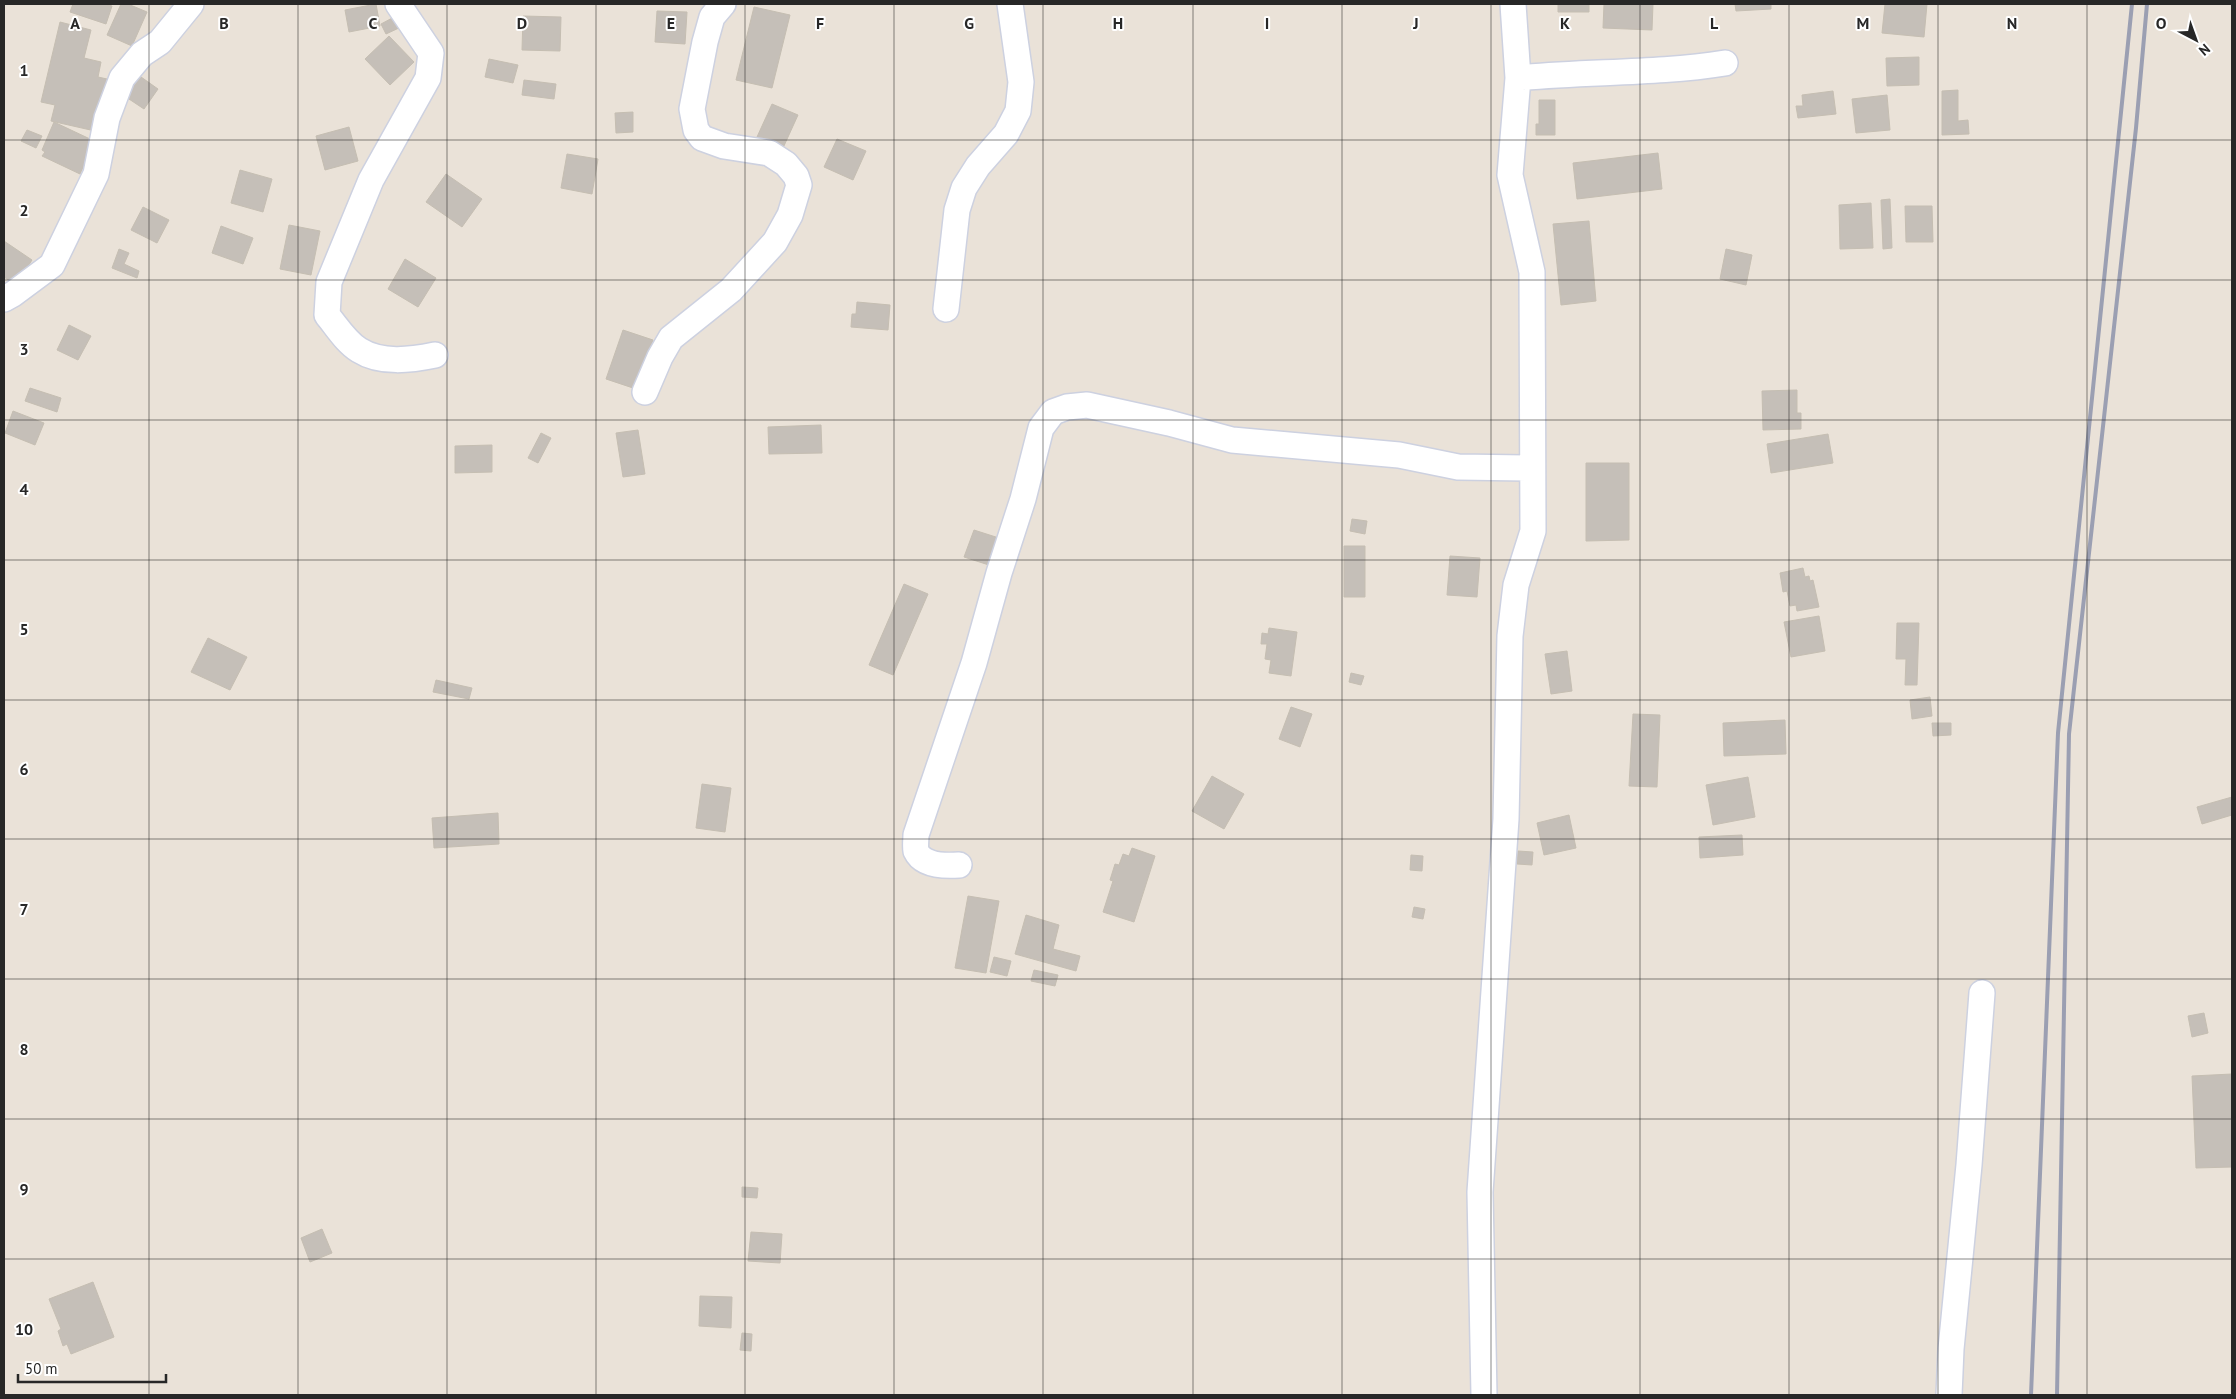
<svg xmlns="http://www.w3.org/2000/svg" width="2236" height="1399" font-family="'PT Sans',sans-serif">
<rect width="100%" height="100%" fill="#eae2d8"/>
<path fill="#c5bfb8" stroke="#c5beb2" d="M73 4H105L112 6 106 24 70 12Z
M121 4H128L147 12 132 46 107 35Z
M376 4 380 26 349 32 345 10Z
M1558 4H1589V12H1558Z
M1604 4H1653L1652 30 1603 28Z
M1735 4H1771V9L1736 11Z
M1885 4H1927L1924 37 1882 33Z
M754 7 790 15 772 88 736 80Z
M657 11 687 12 685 44 655 42Z
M396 16 401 27 386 34 381 24Z
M523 16 561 17 560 51 522 50Z
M60 22 91 30 84 58 101 62 98 77 107 79 95 131 51 121 55 105 41 102Z
M389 36 414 62 390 85 365 59Z
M1919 57V85L1887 86 1886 58Z
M489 59 518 65 513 83 485 77Z
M134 72 158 89 144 109 120 93Z
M524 80 556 84 554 99 522 95Z
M1958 90V121L1968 120 1969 134 1942 135V91Z
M1833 91 1836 114 1798 118 1796 106H1803L1802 95Z
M1887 95 1890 130 1856 133 1852 99Z
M1539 100H1555V135H1536V124H1539Z
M772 104 798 115 783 148 757 137Z
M633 112V132L616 133 615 113Z
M54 122 90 139 88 143 93 146 80 174 42 156 45 152 42 150Z
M349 127 358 161 325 170 316 136Z
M27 130 42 136 36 148 21 141Z
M837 139 866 151 853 180 824 167Z
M1658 153 1662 189 1577 199 1573 163Z
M567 154 598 159 592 194 561 188Z
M240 170 272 179 263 212 231 203Z
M446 174 482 199 462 227 426 202Z
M1890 199 1892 248 1883 249 1881 200Z
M1871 203 1873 248 1840 249 1839 205Z
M1905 206H1932L1933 242H1906Z
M143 207 169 220 157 243 131 230Z
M1589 221 1596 301 1561 305 1553 224Z
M289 225 320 231 311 275 280 269Z
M221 226 253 238 243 264 212 253Z
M4 241 32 260 16 285 4 277Z
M119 249 129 253 124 264 139 271 137 278 112 268Z
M1726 249 1752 255 1746 285 1720 279Z
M405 259 436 278 418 307 388 289Z
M857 302 890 305 888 330 851 327 852 314H856Z
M69 325 91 336 78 360 57 350Z
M623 330 653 340 636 389 606 379Z
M30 388 61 398 57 412 25 401Z
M1797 390V413H1801V429L1763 430 1762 391Z
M13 411 44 423 35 445 5 433Z
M821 425 822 453 769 454 768 427Z
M638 430 645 474 623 477 616 433Z
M541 433 551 438 538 463 528 458Z
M1828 434 1833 463 1771 473 1767 444Z
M492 445V472L455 473V446Z
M1586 463H1629V540L1586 541Z
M1352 519 1367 521 1365 534 1350 531Z
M974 530 1002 539 992 566 964 557Z
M1344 546H1365V597H1344Z
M1450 556 1480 558 1477 597 1447 595Z
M1803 568 1805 577 1809 576 1810 581 1813 580 1819 607 1797 611 1796 605 1790 606 1787 591 1783 592 1780 573Z
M904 584 928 594 893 675 869 665Z
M1819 616 1825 651 1791 657 1784 622Z
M1897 623H1919L1917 685H1905L1906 659H1896Z
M1269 628 1297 632 1291 676 1269 673 1271 660 1265 659 1267 644H1261L1262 633 1268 634Z
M208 638 247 657 230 690 191 672Z
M1567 651 1572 691 1551 694 1545 654Z
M1351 673 1364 676 1361 685 1349 682Z
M436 680 472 688 469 699 433 692Z
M1930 697 1932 716 1912 719 1910 700Z
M1291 707 1312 714 1300 747 1279 739Z
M1633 714 1660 715 1657 787 1629 786Z
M1785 720 1786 754 1724 756 1723 723Z
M1932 723H1951V735L1933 736Z
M1212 776 1244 794 1224 829 1192 811Z
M1748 777 1755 817 1713 825 1706 785Z
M702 784 731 788 725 832 696 828Z
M2232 797V815L2202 824 2197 807Z
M498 813 499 844 434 848 432 818Z
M1569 815 1576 848 1544 855 1537 823Z
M1742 835 1743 855 1700 858 1699 837Z
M1132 848 1155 856 1134 922 1103 912 1113 881 1110 880 1115 864 1119 865 1123 854 1129 856Z
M1518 851 1533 852 1532 865 1517 864Z
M1411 855 1423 856 1422 871 1410 870Z
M968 896 999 901 986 973 955 968Z
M1414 907 1425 909 1423 919 1412 917Z
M1026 915 1059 925 1053 949 1080 956 1076 971 1015 954Z
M994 957 1011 961 1007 976 990 972Z
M1034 970 1058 975 1055 986 1031 981Z
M2204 1013 2208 1033 2192 1037 2188 1016Z
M2232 1074V1167L2196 1168 2192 1076Z
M742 1187 758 1188 757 1198 742 1197Z
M322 1229 332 1253 310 1262 301 1238Z
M751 1232 782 1234 780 1263 748 1261Z
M93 1282 114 1337 71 1354 67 1344 63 1346 58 1331 61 1329 49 1299Z
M700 1296 732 1297 731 1328 699 1326Z
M742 1333 752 1334 751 1351 740 1350Z"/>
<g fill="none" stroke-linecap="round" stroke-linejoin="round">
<g stroke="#cdd1e0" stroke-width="28">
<path id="minor" d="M398 4 431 53 428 78 371 180 329 282 327 315C337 327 346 342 359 350 381 364 411 360 435 355
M1518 78C1587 71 1657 74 1725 63
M4 299 13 294 52 265 96 174 107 118 122 78 142 54 160 42 191 4
M946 309 957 210 964 188 978 166 1006 134 1018 111 1021 82 1010 4
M645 392 660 357 671 338 731 290 775 242 790 215 799 185 796 176 786 164 769 153 724 146 702 138 696 130 692 109 705 42 712 17 723 4
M959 865C945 866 923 866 916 851 915 846 916 839 916 835L974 663 999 573 1023 499 1041 428 1053 412 1067 407 1087 405 1169 423 1232 440 1399 455 1458 467 1532 468
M1484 1395 1480 1192 1506 819 1510 636 1516 585 1533 531 1532 272 1510 175 1518 78 1513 4
M1949 1395 1951 1349 1969 1165 1982 993"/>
</g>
<use href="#minor" stroke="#fff" stroke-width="25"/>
<path stroke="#9b9fb2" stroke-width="4" d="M2031 1395 2058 733 2132 4
M2057 1395 2069 734 2136 128 2147 4"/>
</g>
<path fill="none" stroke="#272727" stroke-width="1" stroke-opacity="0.55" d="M149 4V1395M298 4V1395M447 4V1395M596 4V1395M745 4V1395M894 4V1395M1043 4V1395M1193 4V1395M1342 4V1395M1491 4V1395M1640 4V1395M1789 4V1395M1938 4V1395M2087 4V1395M4 140H2232M4 280H2232M4 420H2232M4 560H2232M4 700H2232M4 839H2232M4 979H2232M4 1119H2232M4 1259H2232"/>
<g font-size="16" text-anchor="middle" font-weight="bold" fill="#272727" stroke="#fff" stroke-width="4" stroke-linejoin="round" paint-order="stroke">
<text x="75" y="29">A</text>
<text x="224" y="29">B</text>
<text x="373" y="29">C</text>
<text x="522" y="29">D</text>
<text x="671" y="29">E</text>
<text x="820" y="29">F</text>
<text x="969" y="29">G</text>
<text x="1118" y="29">H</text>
<text x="1267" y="29">I</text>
<text x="1416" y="29">J</text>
<text x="1565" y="29">K</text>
<text x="1714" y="29">L</text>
<text x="1863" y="29">M</text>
<text x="2012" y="29">N</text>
<text x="2161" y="29">O</text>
<text x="24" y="76">1</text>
<text x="24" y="216">2</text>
<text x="24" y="355">3</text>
<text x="24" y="495">4</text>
<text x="24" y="635">5</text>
<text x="24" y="775">6</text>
<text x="24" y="915">7</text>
<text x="24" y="1055">8</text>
<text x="24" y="1195">9</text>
<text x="24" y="1335">10</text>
</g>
<rect width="2236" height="1399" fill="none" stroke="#272727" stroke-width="10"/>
<g transform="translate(2196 40) rotate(139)" stroke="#ffffff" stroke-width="4" paint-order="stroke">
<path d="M0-4L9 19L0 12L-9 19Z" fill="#272727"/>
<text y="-8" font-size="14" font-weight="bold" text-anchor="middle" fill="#272727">N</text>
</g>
<path d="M18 1374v8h148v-8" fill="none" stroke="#272727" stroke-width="2.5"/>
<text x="25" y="1374" font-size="15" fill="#272727" stroke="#ffffff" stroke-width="4" paint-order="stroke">50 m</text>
</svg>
